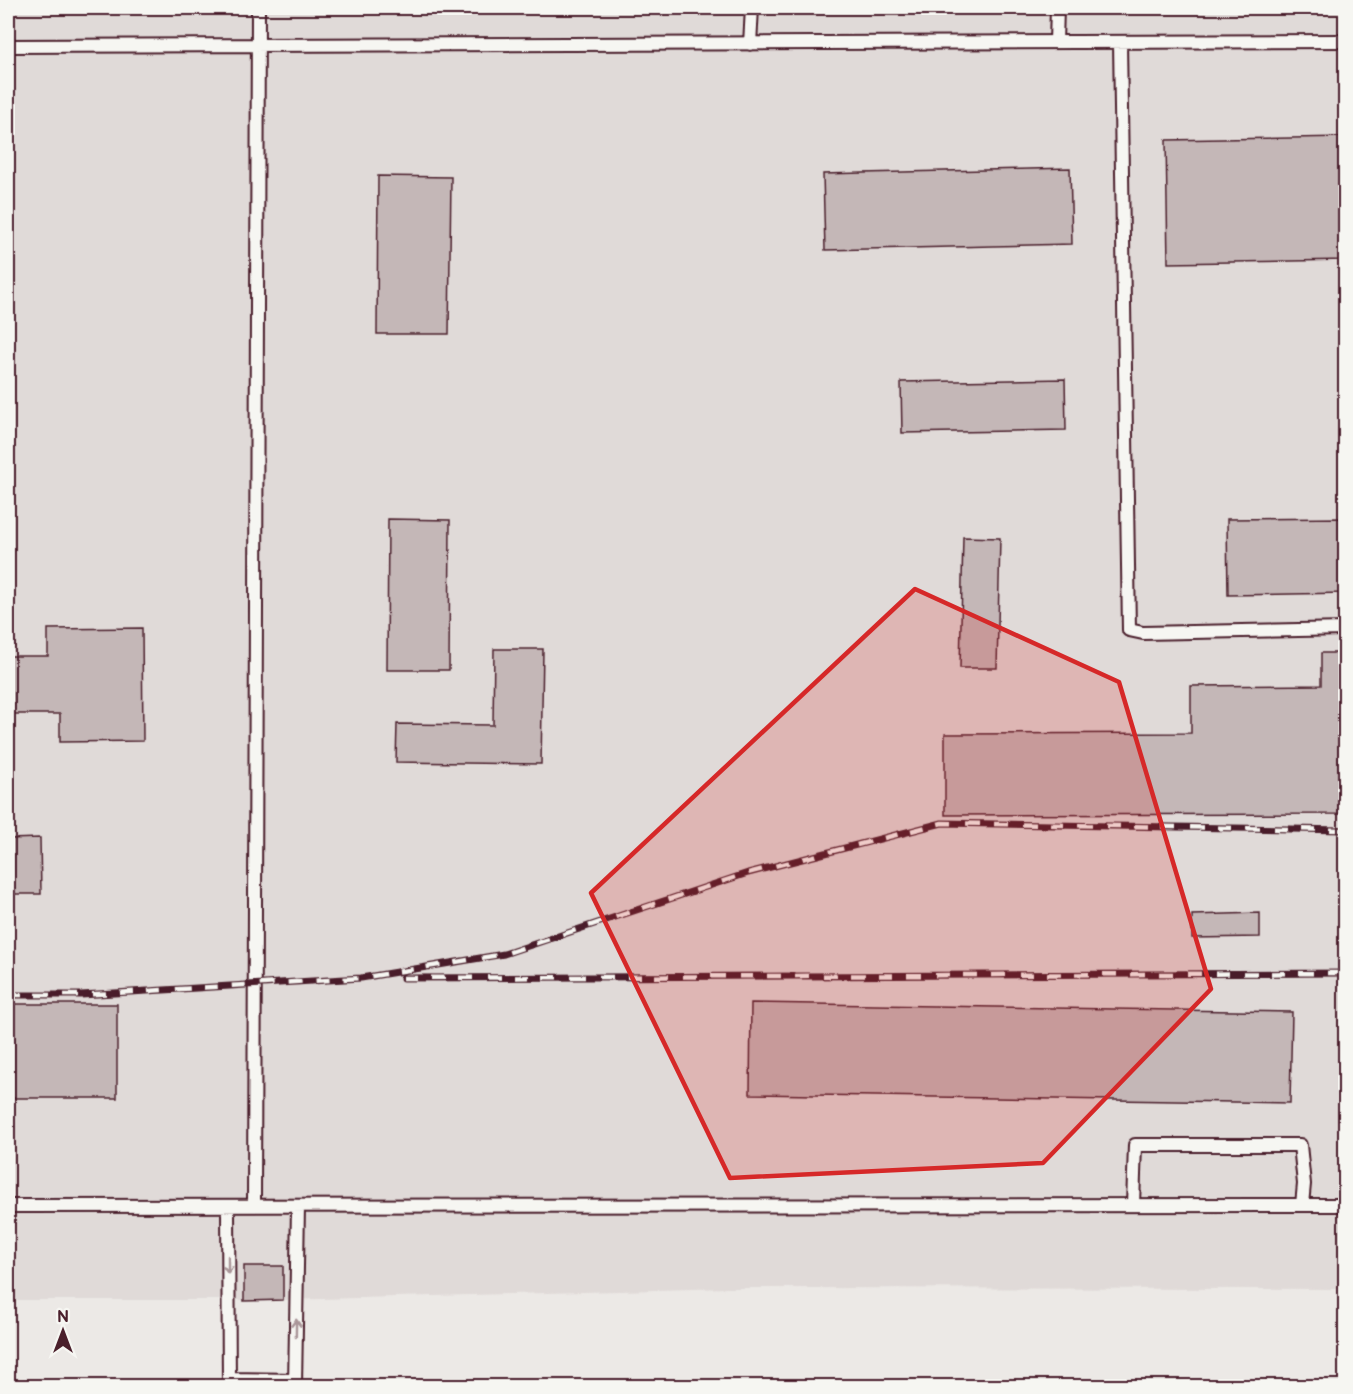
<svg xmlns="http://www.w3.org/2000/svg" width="1353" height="1394" font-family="'Balsamiq Sans',sans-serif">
<rect width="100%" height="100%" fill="#ece9e6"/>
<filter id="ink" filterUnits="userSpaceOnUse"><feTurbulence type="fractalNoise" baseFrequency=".0167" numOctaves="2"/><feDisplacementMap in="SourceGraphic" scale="12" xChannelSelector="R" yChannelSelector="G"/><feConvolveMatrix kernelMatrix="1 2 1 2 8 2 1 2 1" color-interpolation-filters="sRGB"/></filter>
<g filter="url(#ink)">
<path fill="#e0dad8" d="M8 8H1345V1289L729 1288 283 1300H8Z"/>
<path fill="#c4b7b7" stroke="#4a1f2b" stroke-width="1.5" d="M1346 137V260L1168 263 1166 140Z
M1070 168 1072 244 825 250 823 174Z
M378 176 451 177 449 334H377Z
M1065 379 1066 430 902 433 901 382Z
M1346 518V593L1228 595 1227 519Z
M388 519 450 520 449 670H387Z
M963 537 1000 538 997 668H960Z
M142 628 143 741 60 742V714H8V656H48V629Z
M494 649H543L541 764 396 762 397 724 493 725Z
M1321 653H1346V814L945 815V734L1191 733V686L1321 685Z
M40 838 41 894H8V839Z
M1260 913V937L1192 938V915Z
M751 1003 1292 1012 1290 1103 750 1094Z
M8 1004H117V1098H8Z
M1343 1007H1346V1096H1343Z
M244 1266H283V1300L244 1301Z"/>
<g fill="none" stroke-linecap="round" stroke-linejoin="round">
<g stroke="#4a1f2b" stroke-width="16">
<path id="lane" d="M1056 42 1057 8
M1120 42 1129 630 1143 633 1346 629
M750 44 752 8
M8 46 1346 41
M1133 1205 1135 1145H1300L1304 1184 1302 1205
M8 1206 1346 1205
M228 1206 229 1386
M254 1206 258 8
M229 1379 295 1380
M295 1386 298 1206"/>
</g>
<use href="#lane" stroke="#f6f6f2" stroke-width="12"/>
<g stroke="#4a1f2b" stroke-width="7">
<path id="rail" d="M403 978 1346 973
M8 995H81L361 978 504 954 748 873 942 823 1346 830"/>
</g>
<use href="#rail" stroke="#f6f6f2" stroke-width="4.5" stroke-dasharray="14" stroke-linecap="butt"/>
</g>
<defs><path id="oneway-shaft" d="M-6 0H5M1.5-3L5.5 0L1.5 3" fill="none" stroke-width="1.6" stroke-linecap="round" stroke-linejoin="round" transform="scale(1.5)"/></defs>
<g stroke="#a99598">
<use href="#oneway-shaft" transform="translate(228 1265) rotate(90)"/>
<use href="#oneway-shaft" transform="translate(296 1328) rotate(-89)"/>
</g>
</g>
<path fill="#d62828" fill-opacity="0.2" stroke="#d62828" stroke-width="4.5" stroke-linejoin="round" d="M915 589 1119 682 1211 989 1043 1163 730 1178 591 893Z"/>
<rect width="1353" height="1394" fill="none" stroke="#f6f6f2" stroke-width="30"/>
<rect x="15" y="15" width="1323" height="1364" fill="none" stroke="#4a1f2b" stroke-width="2" filter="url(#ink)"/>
<g transform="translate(63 1331)" stroke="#f6f6f2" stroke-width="4.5" paint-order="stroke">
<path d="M0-4.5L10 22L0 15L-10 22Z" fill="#4a1f2b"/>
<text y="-9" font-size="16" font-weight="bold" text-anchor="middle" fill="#4a1f2b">N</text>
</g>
</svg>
